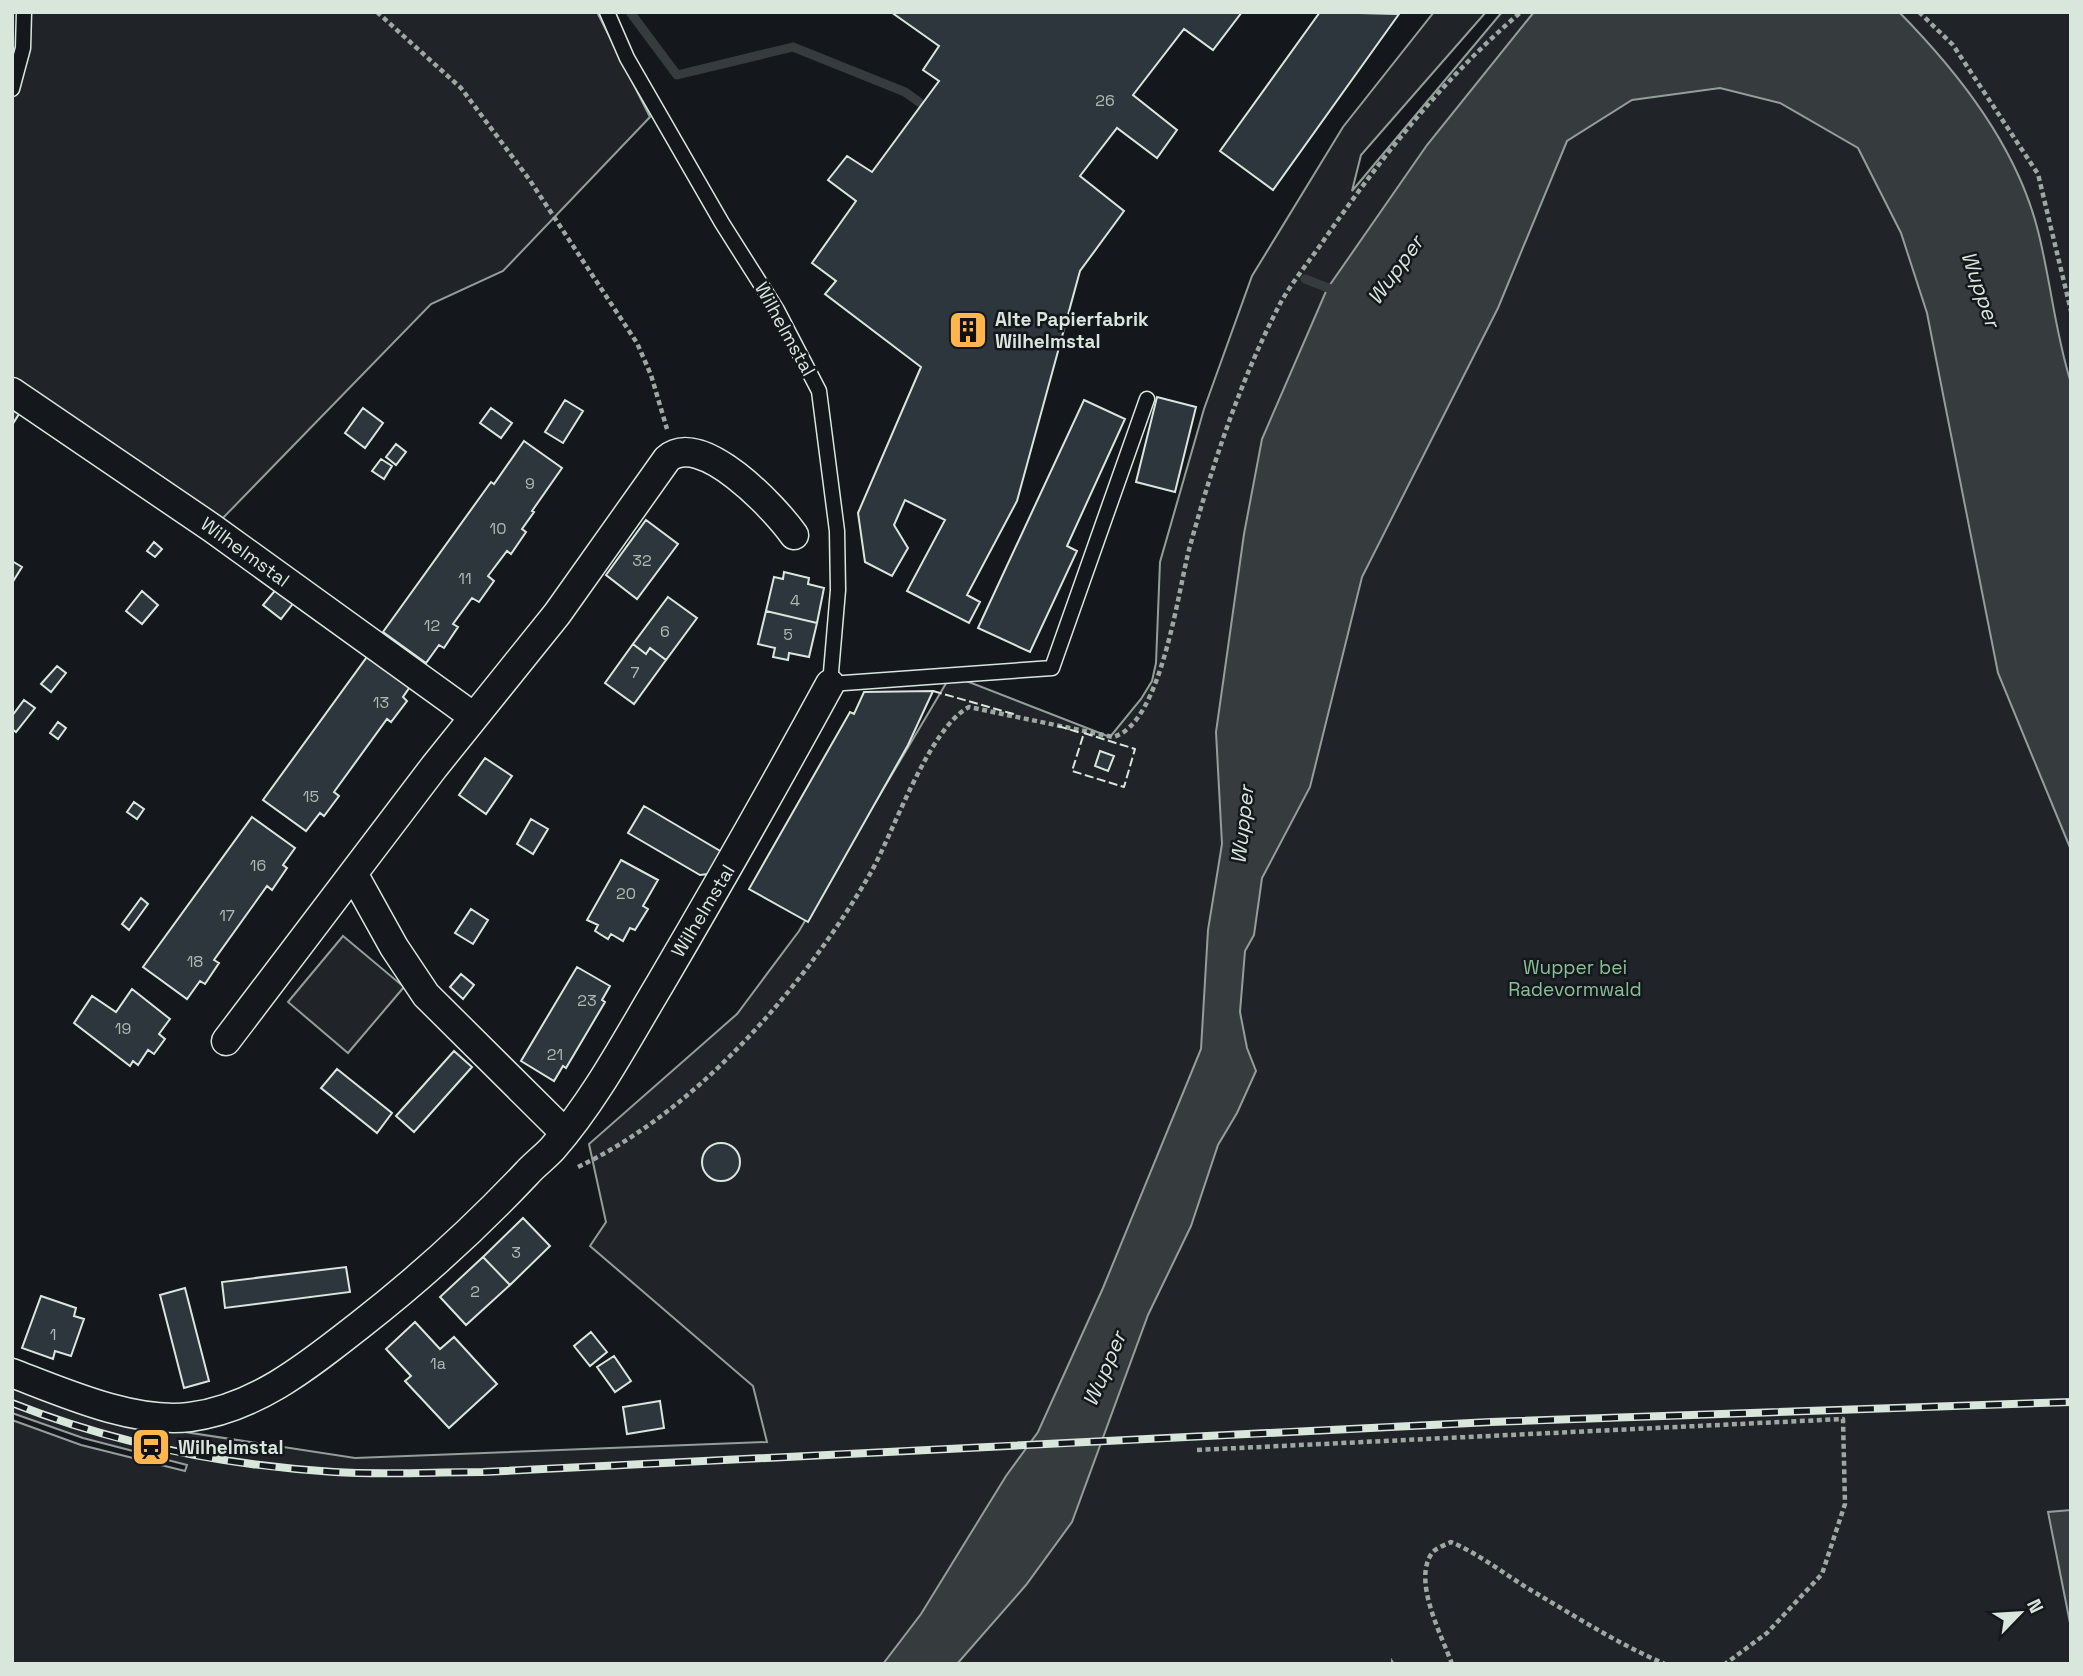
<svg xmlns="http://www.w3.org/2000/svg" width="2083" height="1676" font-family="'Space Grotesk',sans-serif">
<rect width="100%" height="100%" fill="#14181c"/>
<path fill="#202428" stroke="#939e99" stroke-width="2" d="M12 12H597L650 117 503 271 431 304 221 520 12 379Z
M1434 12H1486L1361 155 1352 191 1502 12H2071V1664H1394L1392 1661V1664H12V1420L81 1445 185 1471 187 1465 83 1438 12 1413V1385L113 1421 355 1458 767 1442 753 1386 590 1246 606 1222 589 1144 737 1014 799 931 951 675 1110 737 1141 699 1152 681 1156 663 1160 562 1204 409 1252 276 1343 127Z
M343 936 404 987 348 1053 288 1002Z"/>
<path fill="#363b3e" stroke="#939e99" stroke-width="2" d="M1534 12H1899C1959 73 2017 147 2038 231 2051 282 2055 333 2071 383V850L1998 673 1927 313 1901 233 1858 148 1780 103 1720 88 1632 100 1567 141 1498 308 1362 577 1310 787 1262 878 1254 935 1245 951 1240 1012 1247 1048 1256 1071 1237 1113 1218 1145 1191 1226 1148 1315 1072 1522 1026 1585 957 1664H883L921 1614 1006 1476 1038 1432 1103 1288 1201 1049 1208 930 1222 844 1216 732 1244 534 1262 439 1327 289 1427 145Z
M2071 1510V1628L2048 1512Z"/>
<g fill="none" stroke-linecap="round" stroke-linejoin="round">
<path stroke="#363b3e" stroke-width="9" d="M630 12 677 75 793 47 905 92 919 102
M1305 279 1336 291"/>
</g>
<path fill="#2c363c" stroke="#d8e6dc" stroke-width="2" d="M891 12H1242L1213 50 1184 29 1133 95 1177 130 1157 158 1117 128 1080 176 1124 211 1080 271 1017 501 967 595 980 602 969 623 907 591 945 520 905 500 894 525 908 548 892 576 865 562 858 513 921 367 825 294 836 281 812 263 856 201 828 180 847 156 872 172 939 81 923 70 939 46Z
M1320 12 1399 14 1273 190 1220 151Z
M1157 397 1196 407 1175 492 1136 482Z
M565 400 583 411 563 443 545 432Z
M1084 400 1125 419 1067 546 1077 551 1030 652 978 628Z
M363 408 383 423 365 448 345 433Z
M491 408 512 423 501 438 480 423Z
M12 410 19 414 12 425Z
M524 441 562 468 532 511 534 512 522 529 526 532 511 554 507 551 488 576 494 581 479 602 472 598 453 624 458 627 444 648 439 645 426 663 383 632 491 482 494 484Z
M396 444 406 452 396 465 386 457Z
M381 459 392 466 384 479 372 471Z
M646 520 678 544 637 599 606 575Z
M154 542 162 549 155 557 147 551Z
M12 561 22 567 12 583Z
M784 572 809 578 808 584 824 588 817 623 766 611 774 577 783 579Z
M278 587 295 601 281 619 263 605Z
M142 591 158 605 142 624 126 611Z
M668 597 697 618 666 660 650 648 646 654 633 644Z
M766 611 817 623 809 657 789 653 788 660 773 657 775 648 758 644Z
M633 644 646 654 650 648 666 660 634 704 605 683Z
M372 650 414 681 403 697 407 701 391 722 387 719 334 792 339 796 324 816 320 813 306 831 263 800Z
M57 666 66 673 51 692 41 684Z
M933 691 908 745 808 922 749 889 850 712 854 714 864 692Z
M24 700 35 708 16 732 12 729V716Z
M58 722 66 728 58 739 50 733Z
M1100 751 1114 756 1108 771 1095 766Z
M485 758 512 776 486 814 459 795Z
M134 802 144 809 137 819 127 812Z
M644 806 722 852 708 874 700 875 628 833Z
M252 817 295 848 283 865 287 868 272 890 267 886 214 960 219 963 205 984 200 981 187 999 143 967Z
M531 819 548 829 533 854 517 844Z
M621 860 658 880 643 906 648 909 635 930 630 928 623 941 611 934 608 939 595 931 598 925 587 920Z
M141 898 148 904 129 930 122 924Z
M471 909 488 920 473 944 455 933Z
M577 967 610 986 602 1000 605 1002 566 1068 563 1066 554 1081 521 1061Z
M461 974 474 985 463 999 450 987Z
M132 989 170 1019 159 1034 165 1039 154 1054 148 1050 138 1065 133 1061 130 1066 74 1023 92 996 116 1012Z
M454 1051 472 1067 414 1132 396 1116Z
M337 1069 392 1113 377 1133 321 1088Z
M702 1162a19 19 0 1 1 38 0a19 19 0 1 1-38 0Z
M523 1218 550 1246 510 1285 483 1257Z
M483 1257 510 1285 466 1325 440 1297Z
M346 1267 350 1292 225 1308 222 1282Z
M185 1288 209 1381 184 1388 160 1295Z
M41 1296 76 1308 74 1316 84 1319 71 1356 55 1351 53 1359 22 1348Z
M415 1322 440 1349 454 1337 497 1384 449 1428 405 1381 411 1376 386 1349Z
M591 1332 607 1352 590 1366 574 1346Z
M614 1356 631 1381 615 1392 597 1367Z
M660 1401 664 1428 627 1434 623 1407Z"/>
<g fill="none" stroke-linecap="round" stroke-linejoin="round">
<g stroke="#d8e6dc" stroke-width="17">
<path id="lane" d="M607 12 627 58 722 223 777 310 819 391 837 531 838 590 830 684 1052 668 1147 399
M12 89 23 48 24 12"/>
</g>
<g stroke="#d8e6dc" stroke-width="31">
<path id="street" d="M12 392 212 528 474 717
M354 875 394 947 426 995 565 1133
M226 1041 434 767 557 614 667 459C701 429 775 508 794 535
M12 1373C64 1393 134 1424 190 1417 257 1408 309 1365 360 1325 419 1279 476 1227 527 1173 535 1164 545 1157 553 1148 595 1100 627 1039 660 984 718 885 775 785 830 684"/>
</g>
<path stroke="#9da8a2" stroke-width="4.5" stroke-dasharray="5 3.5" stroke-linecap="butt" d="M377 12 461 88 529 179 637 343 651 375 667 429
M1919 12 1953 45 2038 174 2071 311
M578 1167C698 1110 804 987 870 874 894 832 928 729 969 707L1113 737C1162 724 1178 589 1190 546 1213 463 1241 378 1281 302 1294 279 1312 258 1326 237 1383 155 1445 77 1521 12
M1197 1450 1843 1419 1845 1504 1822 1574 1767 1633 1725 1664
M1452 1664C1442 1636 1412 1581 1432 1553 1436 1548 1445 1545 1451 1542 1479 1554 1503 1573 1529 1589 1573 1615 1618 1644 1665 1664"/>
<use href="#lane" stroke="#14181c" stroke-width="14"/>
<use href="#street" stroke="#14181c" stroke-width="28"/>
<g stroke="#d8e6dc" stroke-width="8">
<path id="rail" d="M12 1403C116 1444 222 1465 334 1472 384 1475 434 1472 483 1472L1491 1422 2071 1402"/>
</g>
<use href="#rail" stroke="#14181c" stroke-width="5" stroke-dasharray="16" stroke-linecap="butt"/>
<path stroke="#d8e6dc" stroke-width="2" stroke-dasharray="9 3.5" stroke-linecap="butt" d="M933 691 1017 715
M1058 726 1081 733
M1084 733 1135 749 1124 787 1072 771Z"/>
</g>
<defs>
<g id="building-square" transform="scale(2.0125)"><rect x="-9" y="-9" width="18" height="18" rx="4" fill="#ffb74d" stroke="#14181c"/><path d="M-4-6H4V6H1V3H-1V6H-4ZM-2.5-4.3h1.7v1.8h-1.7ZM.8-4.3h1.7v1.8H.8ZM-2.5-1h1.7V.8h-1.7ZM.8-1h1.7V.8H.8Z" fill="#111"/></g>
<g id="station-square" transform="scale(2.0125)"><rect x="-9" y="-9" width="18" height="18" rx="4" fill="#ffb74d" stroke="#14181c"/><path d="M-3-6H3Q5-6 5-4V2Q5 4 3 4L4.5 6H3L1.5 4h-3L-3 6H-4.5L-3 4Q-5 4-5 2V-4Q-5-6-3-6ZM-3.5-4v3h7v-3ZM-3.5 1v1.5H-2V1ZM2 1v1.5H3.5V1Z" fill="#111"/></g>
</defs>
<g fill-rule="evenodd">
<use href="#building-square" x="968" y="330"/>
<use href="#station-square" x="151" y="1447"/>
</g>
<g text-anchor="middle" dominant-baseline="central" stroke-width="5" stroke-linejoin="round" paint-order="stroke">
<g font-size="16" fill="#adbab4">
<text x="1105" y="100">26</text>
<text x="530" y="483">9</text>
<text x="498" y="528">10</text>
<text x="642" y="560">32</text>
<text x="465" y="578">11</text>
<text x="795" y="600">4</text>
<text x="432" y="625">12</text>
<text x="665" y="631">6</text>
<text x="788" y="634">5</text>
<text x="635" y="672">7</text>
<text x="381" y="702">13</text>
<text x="311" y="796">15</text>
<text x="258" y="865">16</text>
<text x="626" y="893">20</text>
<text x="227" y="915">17</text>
<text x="195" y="961">18</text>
<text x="587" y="1000">23</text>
<text x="123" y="1028">19</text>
<text x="555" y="1054">21</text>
<text x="516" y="1252">3</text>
<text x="475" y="1291">2</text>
<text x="53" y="1334">1</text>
<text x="438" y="1363">1a</text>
</g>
<g font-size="19" font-weight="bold" fill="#d8e6dc" stroke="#14181c" text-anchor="start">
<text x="995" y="319">Alte Papierfabrik<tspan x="995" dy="22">Wilhelmstal</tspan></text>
<text x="178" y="1447">Wilhelmstal</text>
</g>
<g font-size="19" fill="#d8e6dc" stroke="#14181c">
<text transform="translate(785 329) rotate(61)">Wilhelmstal</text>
<text transform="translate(245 552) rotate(36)">Wilhelmstal</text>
<text transform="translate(703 911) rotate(-59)">Wilhelmstal</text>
</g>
<g font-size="19" fill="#8ac095" stroke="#14181c">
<text x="1575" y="967">Wupper bei<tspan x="1575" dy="22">Radevormwald</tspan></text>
</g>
<g font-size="21" font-style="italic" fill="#d8e6dc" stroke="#14181c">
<text transform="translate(1395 270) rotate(-54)">Wupper</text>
<text transform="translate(1981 289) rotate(71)">Wupper</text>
<text transform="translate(1242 825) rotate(-84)">Wupper</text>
<text transform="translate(1104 1369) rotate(-67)">Wupper</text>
</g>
</g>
<rect width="2083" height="1676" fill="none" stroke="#d8e6dc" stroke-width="28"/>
<g transform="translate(2020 1613) rotate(65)" stroke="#14181c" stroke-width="5" paint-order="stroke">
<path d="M0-5L12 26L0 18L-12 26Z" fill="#d8e6dc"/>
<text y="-10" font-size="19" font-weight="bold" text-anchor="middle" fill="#d8e6dc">N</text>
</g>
</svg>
